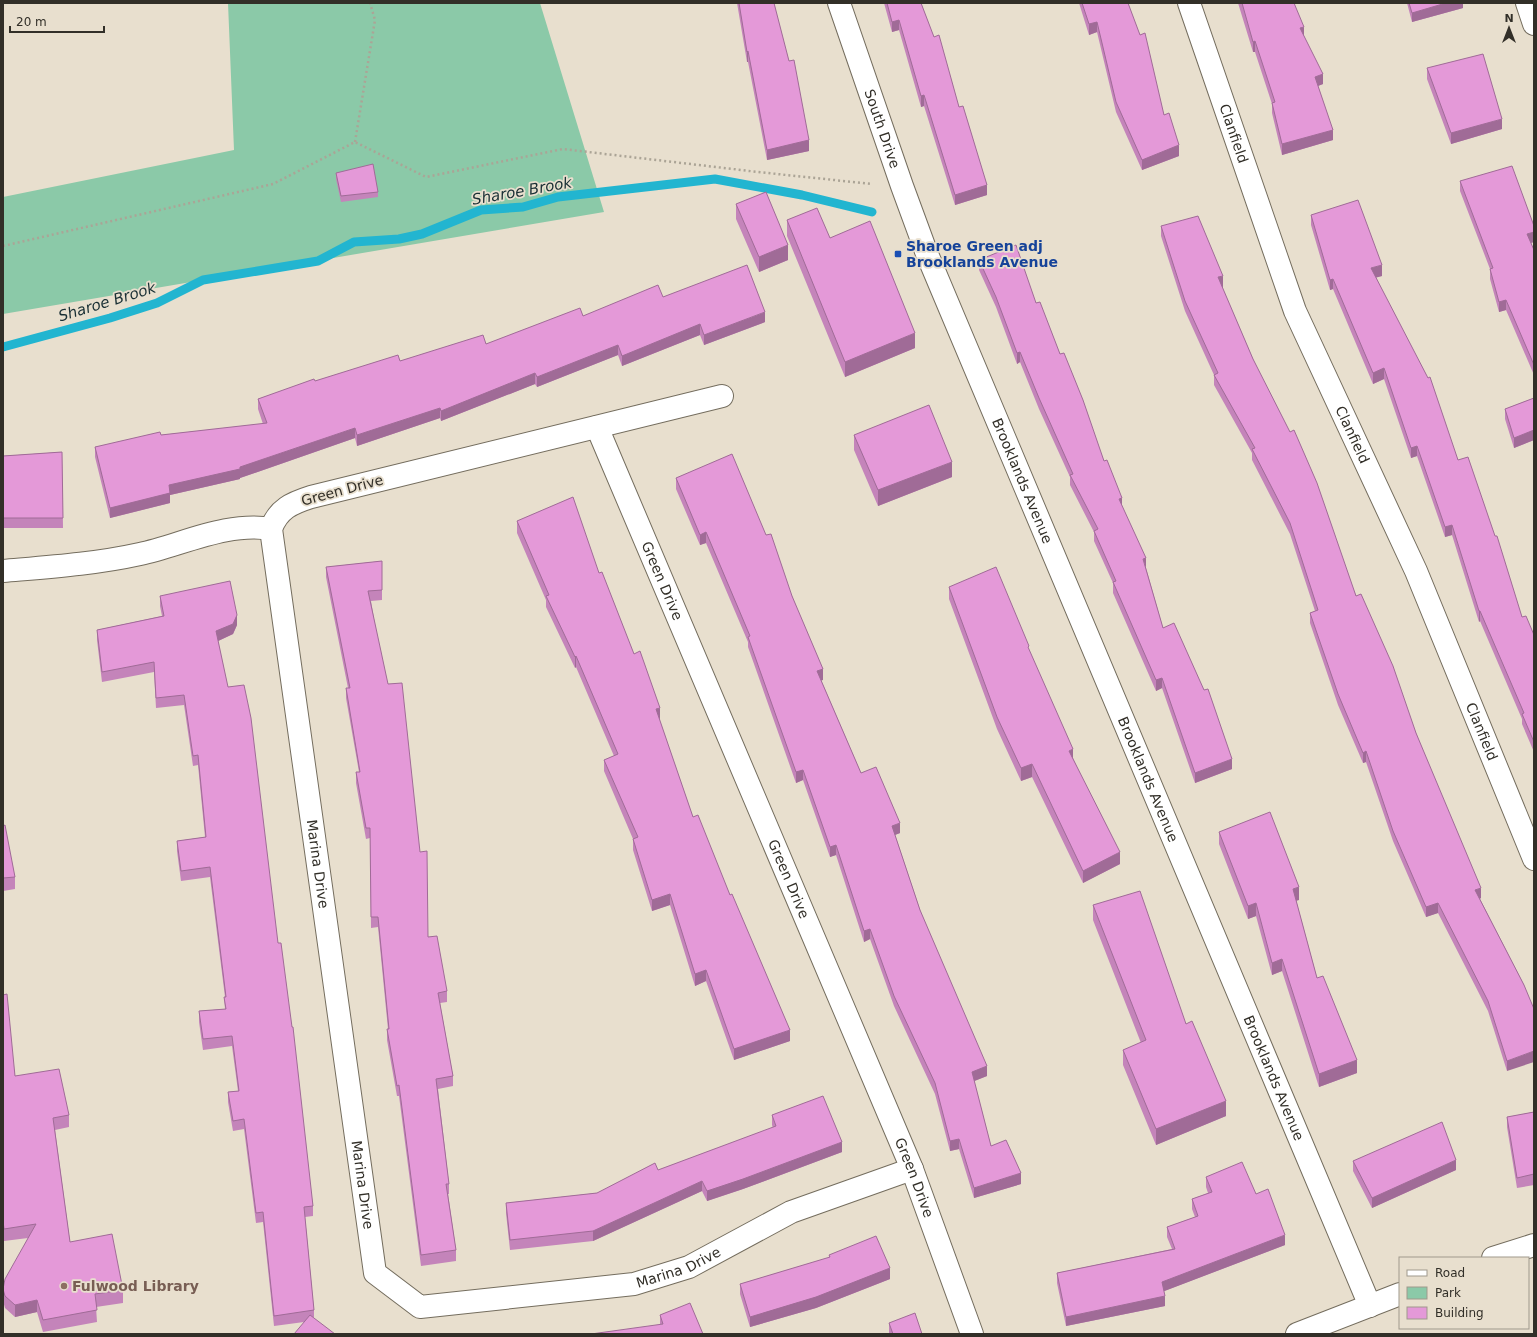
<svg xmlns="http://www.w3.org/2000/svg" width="1537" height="1337" font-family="'DejaVu Sans',sans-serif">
<rect width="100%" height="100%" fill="#e8dfce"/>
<path fill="#8bc9a8" d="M228 3H540L604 212 3 314V197L234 150Z"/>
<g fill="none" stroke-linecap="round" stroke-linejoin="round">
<path stroke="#22b5d0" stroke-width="9" d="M3 347 110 318 157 303 203 280 318 261 354 242 399 239 422 234 481 210 523 207 558 197 715 179 802 195 872 212"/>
<g stroke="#746d5e" stroke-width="24">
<g id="minor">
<path id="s1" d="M839 3 902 186 927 254 1370 1306"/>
<path id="s2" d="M1189 3 1295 311 1416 571 1534 859"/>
<path d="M1527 3 1534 24"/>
<path id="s3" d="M722 396 311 497C292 503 278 509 271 529L375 1273 420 1307 634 1284 689 1267 791 1212 912 1169"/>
<path id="s4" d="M597 427 912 1169 972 1334"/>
<path d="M3 571C49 567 95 564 140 554 181 545 229 521 271 529"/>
</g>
</g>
<g stroke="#746d5e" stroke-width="24">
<path id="tertiary" d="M1493 1258 1534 1245
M1297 1334 1400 1294"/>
</g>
<path stroke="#aba496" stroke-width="2.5" stroke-dasharray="2 3" stroke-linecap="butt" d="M355 142 375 20 370 3
M3 246 273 184 355 142 426 177 563 149 758 172 872 184"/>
<use href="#minor" stroke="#fff" stroke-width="22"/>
<use href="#tertiary" stroke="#fff" stroke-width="22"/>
</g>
<path fill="#c484ba" d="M737 3H774L809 151 767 160 748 62H747Z
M884 3H921L959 107 987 195 955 205 924 106 921 107 899 30 892 32Z
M1079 3H1128L1164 115 1179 156 1142 170 1116 112 1097 32 1089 35Z
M1238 3H1294L1304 36 1323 84 1318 86 1333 140 1282 155 1272 113V104L1255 52H1253Z
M1407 3H1463V8L1412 22Z
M1427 68 1502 129 1451 144 1427 79Z
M336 173 378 192V197L341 202 336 179Z
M1460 181 1534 242 1531 243 1534 250V375L1506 310 1499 312 1490 279V269L1460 191Z
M736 204 788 260 759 272 736 219Z
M1311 215 1382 276 1376 277 1458 460 1522 617 1534 635V752L1522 724V719L1480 621 1479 622 1452 535 1445 537 1417 456 1411 458 1384 379 1373 384 1333 289 1330 290 1311 225Z
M787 220 830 238 915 348 845 377 787 236Z
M1161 226 1223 287H1222L1253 359 1416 733 1481 898 1480 899 1524 985 1507 1071 1488 1011 1438 913 1426 917 1393 841 1366 762 1363 763 1338 705 1310 623V613L1315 611 1290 534 1252 460V453L1214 385V375L1185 311 1161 236Z
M979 260 1036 303 1060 354 1104 461 1146 568 1163 628 1232 769 1195 783 1162 688 1156 691 1113 593V583L1094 541V532L1070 485V477L1039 409 1020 362 1017 364 996 307 979 270Z
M663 297 765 322 704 345 700 335 622 366 618 355 537 387 535 384 441 421 440 418 357 446 355 438 240 478V479L170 495V503L110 518 95 457V447L161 435 263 424 258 409V399L315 381 400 361 486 344 583 316Z
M1534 398V440L1514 448 1505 419V409Z
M854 435 952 477 878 506 854 450Z
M62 452 63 528H3V456Z
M676 478 792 596 823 680H821L861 773 900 833 895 835 920 910 987 1076 974 1081 991 1146 1021 1184 974 1198 959 1149 950 1151 935 1094 894 1006 870 939 864 942 836 855 830 857 803 780 796 783 748 647V642L706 543 700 545 676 489Z
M517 521 599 573 660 719H659L693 817 730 895 790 1041 734 1060 706 981 695 986 670 905 652 911 633 850V839L604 771V760L614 756 576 667 575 668 546 607V600L517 533Z
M382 561V600L371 601 428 937 447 991V1002L440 1003 453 1076V1086L438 1089 449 1184V1194H448L456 1250V1261L421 1266 399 1096H397L387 1040V1029H388L378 927 371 928 370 838 366 839 356 783V772H359L346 698V688H348L326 577V567Z
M949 587 1029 651 1073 758 1120 864 1083 883 1032 777 1021 781 997 729 949 599Z
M160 596 237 625 233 634 218 641 278 943 313 1206V1216L305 1217 314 1310V1317L304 1322 274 1326 263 1222 256 1223 244 1129 233 1131 228 1102V1092L238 1091 232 1046 203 1050 199 1022V1011L225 1009 224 997H225L210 877 181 881 177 851V841L205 837 198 765 193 766 184 705 156 708 154 672 102 682 97 640V630L162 616 160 606Z
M3 826 15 877V889L3 891Z
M1219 832 1299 900H1296L1317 978 1357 1073 1319 1087 1282 971 1272 975 1256 916 1248 919 1219 844Z
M1093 905 1186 1024 1226 1116 1156 1145 1123 1065V1050L1141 1043 1093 920Z
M3 995 15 1076 69 1115V1127L55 1130 70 1242 123 1290V1303L96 1307 97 1322 43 1332 37 1312 15 1317 5 1308 3 1301V1287L28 1238 4 1241 3 1234Z
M1534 1112V1185L1517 1188 1507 1127V1117Z
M772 1115 842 1152 743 1189 707 1201 702 1191 593 1241 510 1250 506 1213V1203L597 1193 773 1128 772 1125Z
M1353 1161 1456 1170 1372 1208 1353 1171Z
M1206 1177 1256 1194 1285 1245 1164 1291 1165 1306 1066 1326 1057 1283V1273L1172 1249 1167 1237V1227L1195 1217 1192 1209V1199L1208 1193 1206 1187Z
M829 1255 890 1279 816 1308 750 1327 740 1294V1284L829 1258Z
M660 1315 703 1334 660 1324Z
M889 1323 922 1334H889Z"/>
<path fill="#a06b97" d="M1446 3H1463V8L1412 22V13Z
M899 20V30L892 32V22Z
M1097 22V32L1089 35V24Z
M1304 27V37L1300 28Z
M1255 41V52H1253V42Z
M748 51V62H747V52Z
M1323 74V84L1315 87V77Z
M924 95V106L921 107V96Z
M1502 119V129L1451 144V133Z
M1333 130V140L1282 155V144Z
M809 140V151L767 160V150Z
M1179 145V156L1142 170V160Z
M987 185V195L955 205V195Z
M1534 232V242L1527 244V234Z
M788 245V260L759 272V257Z
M1382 265V276L1371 279V268Z
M1223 276V287L1218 288V277Z
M1333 279V289L1330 290V280Z
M1506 300V310L1499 312V302Z
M765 312V322L704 345V335Z
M700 324V335L622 366V356Z
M915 333V348L845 377V362Z
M618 345V355L537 387V377Z
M1020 352V362L1017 364V353Z
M1384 368V379L1373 384V373Z
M535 373V384L441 421V411Z
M440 408V418L357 446V435Z
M355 428V438L240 478V479L170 495V503L110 518V508L169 485 240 467Z
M1534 430V440L1514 448V438Z
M1417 446V456L1411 458V448Z
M952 462V477L878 506V490Z
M1122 498V508L1119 499Z
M1452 525V535L1445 537V527Z
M706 532V543L700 545V535Z
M1146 558V569L1143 559Z
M1479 611H1480V621L1479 622Z
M237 615V625L233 634 216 642V631Z
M576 656V667L575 668V657Z
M823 669V680L817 682V671Z
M1162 678V688L1156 691V680Z
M660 708V719L656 721V709Z
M1073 749V761L1069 751Z
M1366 751V762L1363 763V753Z
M1232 759V769L1195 783V773Z
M1032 764V777L1021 781V768Z
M803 770V780L796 783V772Z
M900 823V833L892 836V826Z
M836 845V855L830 857V847Z
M1120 852V864L1083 883V871Z
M1299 887V900L1293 902V889Z
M1481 888V898L1475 900V890Z
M670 894V905L652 911V900Z
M1256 903V916L1248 919V906Z
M1438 903V913L1426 917V907Z
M870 929V939L864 942V931Z
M1282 959V971L1272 975V963Z
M706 970V981L695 986V974Z
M790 1030V1041L734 1060V1049Z
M1534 1051V1062L1507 1071V1061Z
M1357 1060V1073L1319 1087V1074Z
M987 1066V1076L972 1082V1072Z
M1226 1101V1116L1156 1145V1129Z
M959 1139V1149L950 1151V1141Z
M842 1142V1152L743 1189 707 1201V1191Z
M1456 1160V1170L1372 1208V1198Z
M1021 1173V1184L974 1198V1188Z
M702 1181V1191L593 1241V1231Z
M1285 1235V1245L1162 1292V1282Z
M890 1268V1279L816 1308 750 1327V1317Z
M1165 1296V1306L1066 1326V1317Z
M37 1300V1312L15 1317V1305Z"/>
<path fill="#e499d8" stroke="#a06b97" d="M739 3H774L789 61 794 60 809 140 767 150 748 51 747 52Z
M887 3H921L934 37 939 35 959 107 963 106 987 185 955 195 924 95 921 96 899 20 892 22Z
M1082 3H1128L1140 35 1145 33 1164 115 1169 113 1179 145 1142 160 1116 102 1097 22 1089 24Z
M1242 3H1294L1304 27 1300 28 1323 74 1315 77 1333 130 1282 144 1272 103 1275 102 1255 41 1253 42Z
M1409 3H1446L1412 13Z
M1483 54 1502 119 1451 133 1427 68Z
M373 164 378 192 341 196 336 173Z
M1512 166 1534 226V232L1527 234 1534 250V365L1506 300 1499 302 1490 269 1493 268 1460 181Z
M766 192 788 245 759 257 736 204Z
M1358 200 1382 265 1371 268 1428 378 1430 377 1458 460 1468 457 1495 536H1497L1522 617 1526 616 1534 635V742L1522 714 1524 713 1480 611H1479L1452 525 1445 527 1417 446 1411 448 1384 368 1373 373 1333 279 1330 280 1311 215Z
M817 208 830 238 870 221 915 333 845 362 787 220Z
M1198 216 1223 276 1218 277 1253 359 1290 432 1294 430 1317 483 1356 596 1361 594 1393 666 1416 733 1481 888 1475 890 1524 985 1534 1009V1051L1507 1061 1488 1001 1438 903 1426 907 1393 831 1366 751 1363 753 1338 694 1310 613 1318 610 1290 523 1252 449 1255 448 1214 375 1218 373 1185 301 1161 226Z
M1016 245 1036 303 1040 302 1060 354 1064 353 1083 400 1104 461 1107 460 1122 498 1119 499 1146 558 1143 559 1163 628 1174 623 1204 690 1208 689 1232 759 1195 773 1162 678 1156 680 1113 582 1116 581 1094 531 1098 529 1070 475 1073 474 1039 398 1020 352 1017 353 996 297 979 260Z
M747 265 765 312 704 335 700 324 622 356 618 345 537 377 535 373 441 411 440 408 357 435 355 428 240 467V469L169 485 170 493 110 508 95 447 160 432 161 435 267 423 258 399 314 379 315 381 398 355 400 361 483 335 486 344 580 308 583 316 658 285 663 297Z
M1534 398V430L1514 438 1505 409Z
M929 405 952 462 878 490 854 435Z
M62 452 63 518H3V456Z
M732 454 766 535 771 534 792 596 823 669 817 671 861 773 876 767 900 823 892 826 920 910 987 1066 972 1072 991 1146 1006 1140 1021 1173 974 1188 959 1139 950 1141 935 1083 894 996 870 929 864 931 836 845 830 847 803 770 796 772 748 637 750 636 706 532 700 535 676 478Z
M573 497 599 573 602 572 634 654 640 651 660 708 656 709 693 817 698 815 730 895 732 894 790 1030 734 1049 706 970 695 974 670 894 652 900 633 839 638 837 604 760 618 754 576 656 575 657 546 596 549 595 517 521Z
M382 561V590L368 591 388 684 402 683 420 852 427 851 428 937 437 936 447 991 438 993 453 1076 436 1079 449 1184H446L456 1250 421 1255 399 1085 397 1086 387 1029H389L378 917H371L370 828H366L356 772H360L346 688H350L326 567Z
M996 567 1029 646 1028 647 1073 749 1069 751 1120 852 1083 871 1032 764 1021 768 997 717 949 587Z
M230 581 237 615 233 624 216 631 228 687 244 685 251 718 278 943H281L292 1027H293L313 1206 304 1207 314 1310 274 1316 263 1212 256 1213 244 1119 233 1121 228 1092 239 1091 232 1036 203 1039 199 1011 226 1009 224 997H226L210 867 181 871 177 841 206 837 198 755 193 756 184 695 156 698 154 662 102 672 97 630 164 616 160 596Z
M1270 812 1299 887 1293 889 1317 978 1323 976 1357 1060 1319 1074 1282 959 1272 963 1256 903 1248 906 1219 832Z
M5 825 15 877 3 878V826Z
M1140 891 1186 1024 1192 1021 1226 1101 1156 1129 1123 1050 1146 1040 1093 905Z
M7 994 15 1076 59 1069 69 1115 53 1118 70 1242 112 1234 123 1290 95 1294 97 1310 43 1320 37 1300 15 1305 5 1296 3 1289 5 1279 36 1224 4 1229 3 1221V995Z
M823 1096 842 1142 743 1179 707 1191 702 1181 593 1231 510 1240 506 1203 597 1193 655 1163 658 1170 776 1126 772 1115Z
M1534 1112V1174L1517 1178 1507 1117Z
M1442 1122 1456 1160 1372 1198 1353 1161Z
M1242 1162 1256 1194 1268 1189 1285 1235 1162 1282 1165 1296 1066 1317 1057 1273 1175 1249 1167 1227 1198 1216 1192 1199 1212 1192 1206 1177Z
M876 1236 890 1268 816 1297 750 1317 740 1284 830 1257 829 1255Z
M690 1303 703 1334H591L663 1324 660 1315Z
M915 1313 922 1334H893L889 1323Z
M310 1315 335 1334H294Z"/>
<rect fill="#1a4fb4" stroke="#e8dfce" stroke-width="1.5" x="894" y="250" width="8" height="8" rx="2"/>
<circle fill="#8d6e63" stroke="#e8dfce" stroke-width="1.5" cx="64" cy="1286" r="4"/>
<g text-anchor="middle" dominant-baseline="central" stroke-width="3.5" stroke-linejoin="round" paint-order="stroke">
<g font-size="14" fill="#322f28" stroke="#e8dfce">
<text stroke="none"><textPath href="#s1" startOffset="133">South Drive</textPath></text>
<text stroke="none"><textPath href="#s2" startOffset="138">Clanfield</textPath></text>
<text stroke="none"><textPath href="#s2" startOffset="462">Clanfield</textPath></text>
<text stroke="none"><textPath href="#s1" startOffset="512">Brooklands Avenue</textPath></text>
<text transform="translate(342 490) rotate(-15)">Green Drive</text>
<text stroke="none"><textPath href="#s4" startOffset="167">Green Drive</textPath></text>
<text stroke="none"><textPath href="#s2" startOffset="786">Clanfield</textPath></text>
<text stroke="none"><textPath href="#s1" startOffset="836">Brooklands Avenue</textPath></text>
<text stroke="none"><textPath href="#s3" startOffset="815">Marina Drive</textPath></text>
<text stroke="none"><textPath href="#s4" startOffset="491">Green Drive</textPath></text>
<text stroke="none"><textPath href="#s1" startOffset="1160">Brooklands Avenue</textPath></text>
<text stroke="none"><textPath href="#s4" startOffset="815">Green Drive</textPath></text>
<text stroke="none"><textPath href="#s3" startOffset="1139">Marina Drive</textPath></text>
<text stroke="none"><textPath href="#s3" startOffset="1547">Marina Drive</textPath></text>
</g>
<g font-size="14" font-weight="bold" fill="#164399" stroke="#e8dfce" text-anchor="start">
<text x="906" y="246">Sharoe Green adj<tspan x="906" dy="16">Brooklands Avenue</tspan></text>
</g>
<g font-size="14" font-weight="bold" fill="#785e54" stroke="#e8dfce" text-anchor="start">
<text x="72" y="1286">Fulwood Library</text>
</g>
<g font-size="15" font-style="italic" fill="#192f34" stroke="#e8dfce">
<text transform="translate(522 191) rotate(-10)">Sharoe Brook</text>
<text transform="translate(107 302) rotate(-17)">Sharoe Brook</text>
</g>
</g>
<rect width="1537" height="1337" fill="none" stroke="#322f28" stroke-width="8"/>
<rect x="1399" y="1257" width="130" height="72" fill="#e8dfce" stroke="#9f998c"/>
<rect x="1407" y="1270" width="20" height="6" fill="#ffffff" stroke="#9f998c"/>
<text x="1435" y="1277" font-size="12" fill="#322f28">Road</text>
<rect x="1407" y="1287" width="20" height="12" fill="#8bc9a8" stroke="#9f998c"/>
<text x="1435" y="1297" font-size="12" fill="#322f28">Park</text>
<rect x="1407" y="1307" width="20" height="12" fill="#e499d8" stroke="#9f998c"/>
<text x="1435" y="1317" font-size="12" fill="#322f28">Building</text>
<g transform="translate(1509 28)" stroke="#e8dfce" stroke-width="3" paint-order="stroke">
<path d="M0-3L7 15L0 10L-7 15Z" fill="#322f28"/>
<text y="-6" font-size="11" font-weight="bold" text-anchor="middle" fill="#322f28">N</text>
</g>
<path d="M10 26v6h94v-6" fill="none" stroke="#322f28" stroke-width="2"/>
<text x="16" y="26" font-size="12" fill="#322f28" stroke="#e8dfce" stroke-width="3" paint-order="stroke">20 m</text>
</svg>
